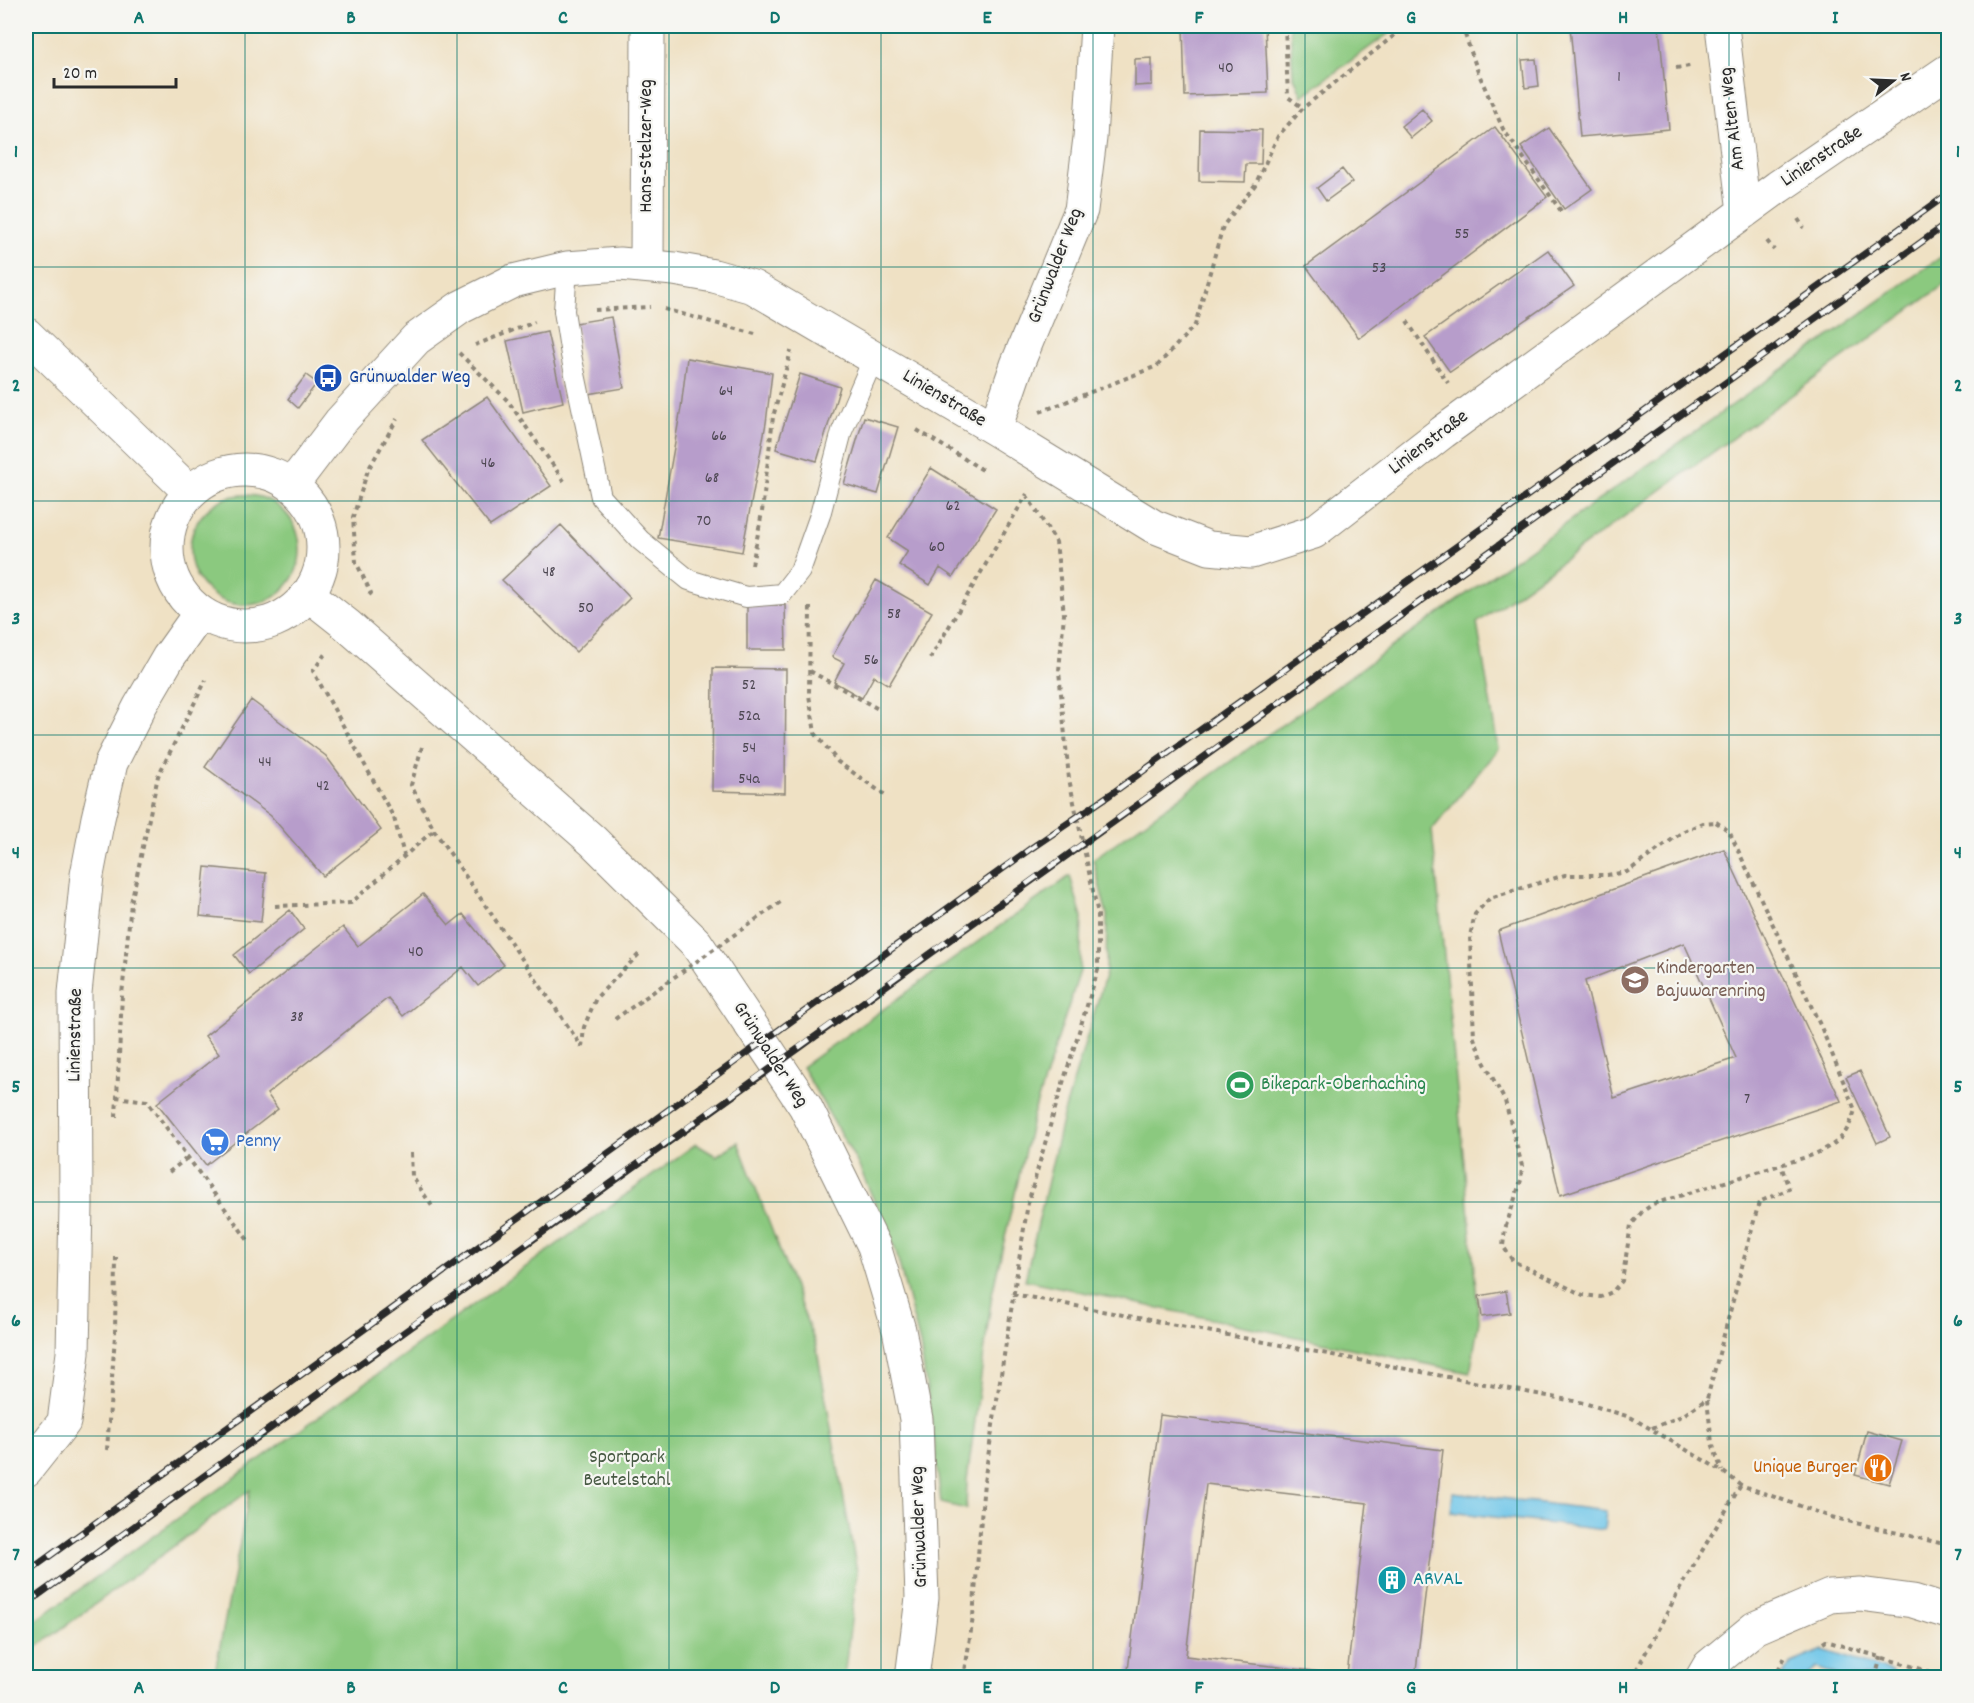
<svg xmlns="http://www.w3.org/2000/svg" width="1974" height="1703" font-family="Dekko,sans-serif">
<rect width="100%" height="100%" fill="#f6f6f2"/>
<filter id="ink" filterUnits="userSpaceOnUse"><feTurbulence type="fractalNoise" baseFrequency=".0167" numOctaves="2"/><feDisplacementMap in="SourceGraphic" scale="12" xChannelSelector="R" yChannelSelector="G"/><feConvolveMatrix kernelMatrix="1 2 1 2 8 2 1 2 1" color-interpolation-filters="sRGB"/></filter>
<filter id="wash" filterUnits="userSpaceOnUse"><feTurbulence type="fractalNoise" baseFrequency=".008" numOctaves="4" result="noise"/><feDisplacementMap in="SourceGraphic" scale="24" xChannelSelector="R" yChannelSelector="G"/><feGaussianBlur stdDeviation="1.35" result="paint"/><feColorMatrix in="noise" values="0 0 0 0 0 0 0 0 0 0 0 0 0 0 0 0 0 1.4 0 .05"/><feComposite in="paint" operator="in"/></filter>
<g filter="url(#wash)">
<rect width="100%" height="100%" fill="#efe1c4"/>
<path fill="#8bc97f" stroke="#5b7a55" stroke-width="1.5" d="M1290 26H1399L1302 96 1293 74Z
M1948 252V282L1477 623 1498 749 1432 830 1479 1320 1470 1373 1025 1280 1063 1116 1106 973 1107 915 1093 859Z
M190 550a55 55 0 1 1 110 0a55 55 0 1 1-110 0Z
M1070 876 1082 917 1080 971 1033 1115 992 1294 967 1480 966 1509 941 1503 933 1431 920 1344 895 1248 857 1162 802 1067Z
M738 1142 816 1345 857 1572 844 1677H214L250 1490 26 1655V1628L696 1144 716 1156Z"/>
<path fill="#6ac4e8" stroke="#4a788a" stroke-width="1.5" d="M1453 1492 1606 1511 1604 1530 1451 1512Z
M1823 1650 1892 1672 1893 1677H1843L1817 1668 1806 1677H1781L1791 1663Z"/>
<g id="blocks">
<path fill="#b79dcb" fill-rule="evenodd" d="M1183 26H1265L1268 93 1185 96Z
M1570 26H1659L1669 129 1580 137Z
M1152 58V85L1135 86V59Z
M1536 59 1539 86 1525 88 1522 60Z
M1422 109 1432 121 1411 138 1401 126Z
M1495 127 1547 197 1359 338 1306 266Z
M1549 128 1592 189 1564 209 1521 147Z
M1200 129 1262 130 1261 164H1246L1245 182 1199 181Z
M1342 169 1352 182 1326 201 1317 188Z
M1548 250 1574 286 1450 372 1425 337Z
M611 317 624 388 588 394 575 323Z
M547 332 563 402 523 412 507 341Z
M687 358 772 373 766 423 742 552 658 538 681 408Z
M800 374 840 387 817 461 776 449Z
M306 375 317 383 298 408 288 399Z
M487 397 551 486 490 526 422 440Z
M864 417 898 427 878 494 844 484Z
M931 468 996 509 953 577 940 568 930 585 899 565 908 551 888 538Z
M561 525 630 598 576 652 502 580Z
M876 580 932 612 889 685 874 676 862 698 834 682 844 663 832 657Z
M747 605H785L786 650H747Z
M713 668 786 669 785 793 712 791Z
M251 700 326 756 381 830 323 876 271 816 205 767Z
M1724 849 1841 1101 1560 1195 1498 931ZM1684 943 1736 1058 1614 1098 1585 981Z
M205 867 266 873 261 922 200 916Z
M423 894 449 925 463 914 504 965 478 986 463 967 403 1016 388 998 267 1094 278 1109 206 1165 157 1103 219 1054 205 1036 343 927 358 946Z
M290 910 304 929 249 974 234 955Z
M1860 1071 1890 1137 1877 1143 1846 1077Z
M1506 1291 1510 1313 1482 1317 1479 1296Z
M1160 1415 1443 1450 1415 1678H1127ZM1206 1484 1367 1503 1347 1675 1186 1656Z
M1867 1431 1902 1441 1889 1484 1855 1475Z"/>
</g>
</g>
<g filter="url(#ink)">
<use href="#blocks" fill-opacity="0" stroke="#8d8678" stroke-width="1.5"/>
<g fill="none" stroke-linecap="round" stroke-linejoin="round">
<g stroke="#8d8678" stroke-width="22">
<path id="service" d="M567 268 564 311 571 355 601 497 640 540 689 580 746 597 782 594 800 571 820 515 842 431 874 357"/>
</g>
<g stroke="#8d8678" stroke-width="35">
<path id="minor" d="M1722 26 1744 212
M647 266 648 26
M26 334 190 492
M995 429 1017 365 1081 210 1090 138 1097 26
M167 548a78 78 0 1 1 156 0a78 78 0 1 1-156 0Z
M292 485 340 422 416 339 461 307 513 281 567 268 620 264 674 269 714 276 753 287 995 429 1153 526 1209 548 1251 552 1314 532 1443 432 1778 187 1948 71
M309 595 347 625 593 841 696 943 805 1106 874 1246 899 1330 916 1419 922 1598 912 1678
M26 1470 64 1422 73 1353 76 1205 75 993 87 875 98 818 111 763 140 706 168 658 200 613
M1702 1678 1709 1666 1755 1628 1830 1596 1860 1594 1913 1601 1948 1612"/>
</g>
<path stroke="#8d8678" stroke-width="4" stroke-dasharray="4.5 4.5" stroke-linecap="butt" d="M1285 26 1288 97 1303 108
M1462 26 1478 72 1503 129 1561 211
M1676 68 1690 66
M1798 219 1804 228
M1767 241 1774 250
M664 309 755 334
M595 310 650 307
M1407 321 1448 383
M475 345 535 322
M459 353 508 401 564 481
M1040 412 1157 366 1195 325 1223 226 1255 185 1278 136 1303 108 1406 26
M917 430 986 472
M752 565 762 512 773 417 791 351
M369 595 371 593 356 562 353 517 368 470 397 419
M810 607 809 695 815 733 838 762 885 795
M325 654 313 671 394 818 404 855
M930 659 1027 494
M810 671 880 710
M422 747 411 785 434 830 582 1047
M1716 822 1729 831 1821 1027 1855 1110C1846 1138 1838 1143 1813 1155L1653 1204 1642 1212 1631 1225 1622 1281 1612 1292 1601 1297 1583 1295 1513 1261 1503 1246 1505 1229 1521 1180 1522 1166 1505 1101 1482 1058 1474 1038 1470 936 1475 914 1490 898 1565 875H1607L1627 872 1684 831 1703 823Z
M275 906 351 903 434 830
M582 1047 584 1027 596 998 641 952
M116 1097 147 1101 250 1243
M116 1117 122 995 131 903 158 776 206 680
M411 1153 412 1176 434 1209
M169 1172 187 1158
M1013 1294 1584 1403 1630 1417 1651 1429 1722 1471 1741 1485 1831 1517 1948 1545
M1707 1400 1712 1443 1722 1471
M1652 1428 1682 1416 1707 1399 1759 1202 1789 1189 1781 1165
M107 1450 115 1335 116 1257
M1823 1643 1826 1641 1948 1677
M964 1678 973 1617 984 1482 1028 1203 1054 1112 1098 970V914L1069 779 1059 671 1064 614 1056 542 1027 496
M1632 1678 1683 1583 1741 1485
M1774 1678 1785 1657
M1875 1678 1881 1657"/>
<use href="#service" stroke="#fff" stroke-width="20"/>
<use href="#minor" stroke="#fff" stroke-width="33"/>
<g stroke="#2b2b2b" stroke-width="7">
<path id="rail" d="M26 1573 1030 849 1111 794 1948 194
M26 1604C665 1142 1307 683 1948 223"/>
</g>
<use href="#rail" stroke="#f6f6f2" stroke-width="4.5" stroke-dasharray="14" stroke-linecap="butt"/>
<path stroke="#8d8678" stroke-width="4" stroke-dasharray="4.5 4.5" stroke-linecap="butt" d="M615 1019 782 901"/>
</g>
</g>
<path fill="none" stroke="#0f766e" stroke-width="1.5" stroke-opacity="0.55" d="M245 26V1678M457 26V1678M669 26V1678M881 26V1678M1093 26V1678M1305 26V1678M1517 26V1678M1729 26V1678M26 267H1948M26 501H1948M26 735H1948M26 968H1948M26 1202H1948M26 1436H1948"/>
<defs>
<g id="bus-disc" transform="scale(1.5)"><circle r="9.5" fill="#1a4fb4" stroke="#f6f6f2"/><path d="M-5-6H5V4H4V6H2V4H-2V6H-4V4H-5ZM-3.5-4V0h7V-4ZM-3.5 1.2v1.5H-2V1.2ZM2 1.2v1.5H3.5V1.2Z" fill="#fff"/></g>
<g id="school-disc" transform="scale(1.5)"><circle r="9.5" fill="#8d6e63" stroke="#f6f6f2"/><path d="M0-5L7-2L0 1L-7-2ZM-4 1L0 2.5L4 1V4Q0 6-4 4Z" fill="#fff"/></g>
<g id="stadium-disc" transform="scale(1.5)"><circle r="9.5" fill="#2e9e5b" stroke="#f6f6f2"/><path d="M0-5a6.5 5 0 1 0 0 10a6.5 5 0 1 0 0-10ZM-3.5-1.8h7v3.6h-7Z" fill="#fff"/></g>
<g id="supermarket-disc" transform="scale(1.5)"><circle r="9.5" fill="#3f7fe0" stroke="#f6f6f2"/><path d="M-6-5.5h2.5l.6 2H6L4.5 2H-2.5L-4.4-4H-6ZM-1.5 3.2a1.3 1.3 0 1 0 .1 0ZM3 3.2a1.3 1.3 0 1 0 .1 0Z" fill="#fff"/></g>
<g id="restaurant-disc" transform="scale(1.5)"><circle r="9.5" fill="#e8710a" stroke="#f6f6f2"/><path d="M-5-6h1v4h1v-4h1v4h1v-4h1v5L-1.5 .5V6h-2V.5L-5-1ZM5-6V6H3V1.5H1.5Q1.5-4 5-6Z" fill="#fff"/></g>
<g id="building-disc" transform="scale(1.5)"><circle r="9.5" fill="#0f9aa8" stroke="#f6f6f2"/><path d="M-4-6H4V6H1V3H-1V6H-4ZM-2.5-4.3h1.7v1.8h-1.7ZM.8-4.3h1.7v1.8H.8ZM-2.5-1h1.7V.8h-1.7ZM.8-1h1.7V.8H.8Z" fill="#fff"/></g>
</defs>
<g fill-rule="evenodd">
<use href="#bus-disc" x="328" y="378"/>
<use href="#school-disc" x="1635" y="980"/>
<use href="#stadium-disc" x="1240" y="1085"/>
<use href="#supermarket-disc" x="215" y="1142"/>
<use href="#restaurant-disc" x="1878" y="1468"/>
<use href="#building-disc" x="1392" y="1580"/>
</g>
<g text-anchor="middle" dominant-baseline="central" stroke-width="4.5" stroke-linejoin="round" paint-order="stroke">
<g font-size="16" fill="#4e4853">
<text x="1226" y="68">40</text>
<text x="1619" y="77">1</text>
<text x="1462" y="234">55</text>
<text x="1379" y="268">53</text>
<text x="726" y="391">64</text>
<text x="719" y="436">66</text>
<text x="488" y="463">46</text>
<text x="712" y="478">68</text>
<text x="953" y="506">62</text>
<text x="704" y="521">70</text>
<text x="937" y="547">60</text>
<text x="549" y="572">48</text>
<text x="586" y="608">50</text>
<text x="894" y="614">58</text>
<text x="871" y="660">56</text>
<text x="749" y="685">52</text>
<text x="749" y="716">52a</text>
<text x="749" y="748">54</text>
<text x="265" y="762">44</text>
<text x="749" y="779">54a</text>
<text x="323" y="786">42</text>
<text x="416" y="952">40</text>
<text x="297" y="1017">38</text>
<text x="1747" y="1099">7</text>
</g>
<g font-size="20" fill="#2b2b2b" stroke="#f6f6f2">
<text transform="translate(1733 119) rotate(-97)">Am Alten Weg</text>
<text transform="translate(647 146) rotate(-90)">Hans-Stelzer-Weg</text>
<text transform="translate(1822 157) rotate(-34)">Linienstraße</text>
<text transform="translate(1056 266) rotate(-69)">Grünwalder Weg</text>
<text transform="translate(944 399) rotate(31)">Linienstraße</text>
<text transform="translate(1429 443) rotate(-37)">Linienstraße</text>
<text transform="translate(76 1035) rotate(-89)">Linienstraße</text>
<text transform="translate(770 1055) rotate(57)">Grünwalder Weg</text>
<text transform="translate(920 1527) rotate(-92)">Grünwalder Weg</text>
</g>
<g font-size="20" fill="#164399" stroke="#f6f6f2" text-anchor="start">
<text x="349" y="378">Grünwalder Weg</text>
</g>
<g font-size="20" fill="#785e54" stroke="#f6f6f2" text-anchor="start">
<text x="1656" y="969">Kindergarten<tspan x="1656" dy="23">Bajuwarenring</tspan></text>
</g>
<g font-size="20" fill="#27864d" stroke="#f6f6f2" text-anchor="start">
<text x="1261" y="1085">Bikepark-Oberhaching</text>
</g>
<g font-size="20" fill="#366cbe" stroke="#f6f6f2" text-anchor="start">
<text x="236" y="1142">Penny</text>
</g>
<g font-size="20" fill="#485a44" stroke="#f6f6f2">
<text x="627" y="1458">Sportpark<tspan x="627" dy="23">Beutelstahl</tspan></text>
</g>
<g font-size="20" fill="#c56008" stroke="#f6f6f2" text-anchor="end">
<text x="1857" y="1468">Unique Burger</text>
</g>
<g font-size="20" fill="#0d838f" stroke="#f6f6f2" text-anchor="start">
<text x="1413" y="1580">ARVAL</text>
</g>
</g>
<rect width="1974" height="1703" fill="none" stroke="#f6f6f2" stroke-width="66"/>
<g transform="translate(1893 81) rotate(72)" stroke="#f6f6f2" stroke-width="4.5" paint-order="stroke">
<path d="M0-4.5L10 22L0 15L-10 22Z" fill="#2b2b2b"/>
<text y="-9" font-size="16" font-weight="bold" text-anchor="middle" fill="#2b2b2b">N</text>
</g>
<path d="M54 78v9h122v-9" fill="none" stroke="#2b2b2b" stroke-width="3"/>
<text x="63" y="78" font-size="18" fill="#2b2b2b" stroke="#f6f6f2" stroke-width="4.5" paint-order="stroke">20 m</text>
<rect x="33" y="33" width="1908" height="1637" fill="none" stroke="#0f766e" stroke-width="2"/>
<g font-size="20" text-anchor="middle" font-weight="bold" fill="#0f766e">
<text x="139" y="23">A</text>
<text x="351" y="23">B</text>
<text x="563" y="23">C</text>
<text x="775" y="23">D</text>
<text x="987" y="23">E</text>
<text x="1199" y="23">F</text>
<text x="1411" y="23">G</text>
<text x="1623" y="23">H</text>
<text x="1835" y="23">I</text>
<text x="16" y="157">1</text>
<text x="1958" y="157">1</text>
<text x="16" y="391">2</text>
<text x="1958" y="391">2</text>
<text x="16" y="624">3</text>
<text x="1958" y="624">3</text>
<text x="16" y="858">4</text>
<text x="1958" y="858">4</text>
<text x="16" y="1092">5</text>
<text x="1958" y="1092">5</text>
<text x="16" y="1326">6</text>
<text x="1958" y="1326">6</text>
<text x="16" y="1560">7</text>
<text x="1958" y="1560">7</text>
<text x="139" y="1693">A</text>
<text x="351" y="1693">B</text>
<text x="563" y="1693">C</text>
<text x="775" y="1693">D</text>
<text x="987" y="1693">E</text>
<text x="1199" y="1693">F</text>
<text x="1411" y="1693">G</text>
<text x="1623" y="1693">H</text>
<text x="1835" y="1693">I</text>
</g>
</svg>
